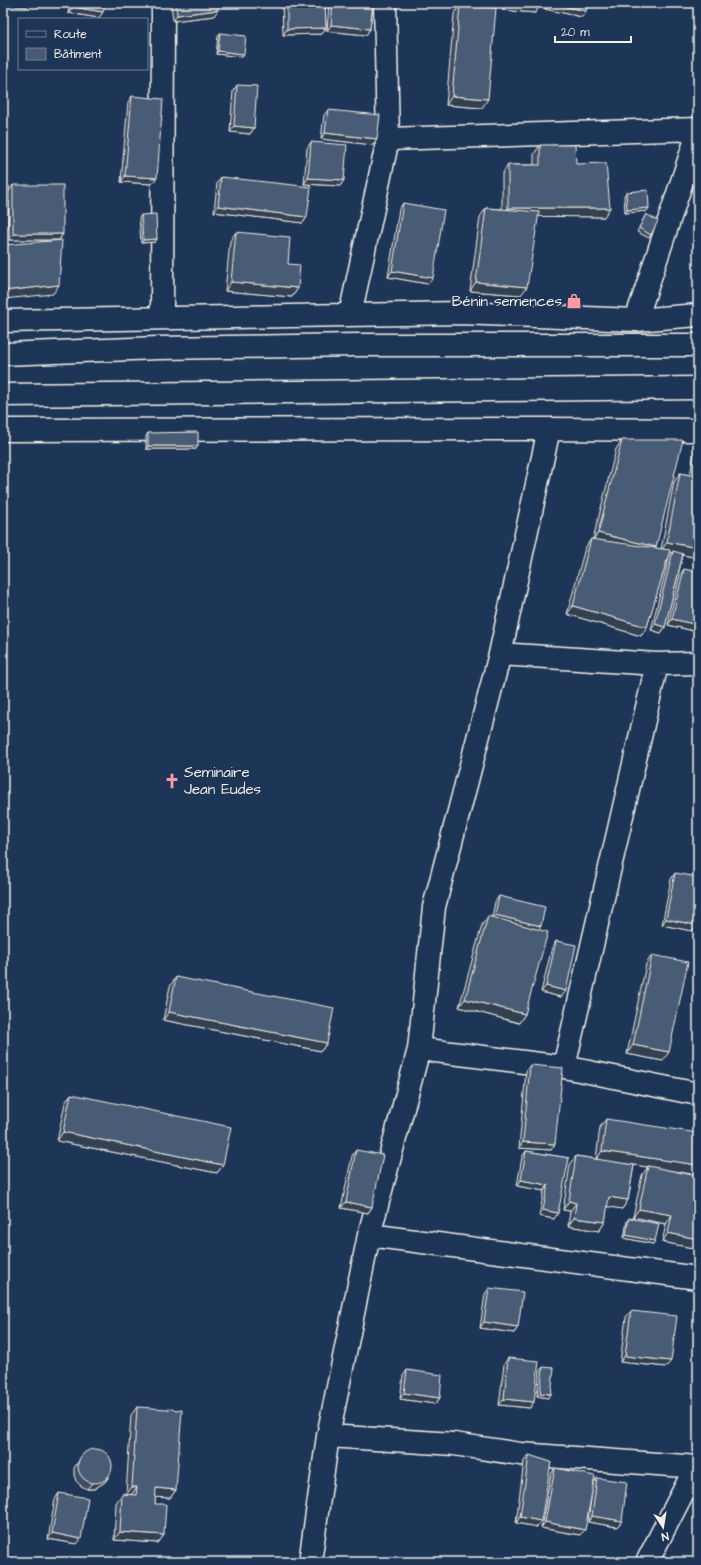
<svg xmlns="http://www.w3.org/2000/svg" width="701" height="1565" font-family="'Architects Daughter',sans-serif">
<rect width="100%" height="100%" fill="#1d3557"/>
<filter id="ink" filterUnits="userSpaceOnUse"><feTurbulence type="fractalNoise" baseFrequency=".025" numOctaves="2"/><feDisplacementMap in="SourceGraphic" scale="8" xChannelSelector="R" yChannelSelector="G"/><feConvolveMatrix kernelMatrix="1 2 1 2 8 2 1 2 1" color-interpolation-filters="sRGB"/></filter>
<g filter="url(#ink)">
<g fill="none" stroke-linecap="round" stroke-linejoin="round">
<g stroke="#f4f1e8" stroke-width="25">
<path id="minor" d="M388 139 698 129
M350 315 388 139 385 3
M162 318 163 3
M636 320 698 133
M3 321 461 313 636 320 698 315
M3 430 549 429 698 430
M500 654 657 664 698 663
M419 1049 564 1067 698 1094
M564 1067 657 664
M369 1235 698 1278
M328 1436 454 1444 520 1454 698 1467
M310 1562 328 1436 369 1235 419 1049 434 907 500 654 549 429
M647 1562 696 1467"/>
</g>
<g stroke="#f4f1e8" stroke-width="25">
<path id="highway" d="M3 354 158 348 358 345H698
M3 395 698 388"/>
</g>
<use href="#minor" stroke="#1d3557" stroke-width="22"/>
<use href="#highway" stroke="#1d3557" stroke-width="22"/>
</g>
<path fill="#3e4e64" stroke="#f4f1e8" d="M70 3H105L99 18 68 13Z
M171 3H218L214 16 173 21Z
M282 3H325L326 28 322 34 283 35Z
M329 3H373L370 29 366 35 327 31Z
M503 3H539V7L535 13 502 10Z
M547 3H588L582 17 545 9Z
M460 5 482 108 446 105 454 14Z
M220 33 242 57 216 54 218 36Z
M237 85 254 128 250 134 230 132 233 91Z
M132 96 152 184 121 182 128 102Z
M328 110 377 139 373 145 321 139 324 115Z
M311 142 344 180 340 186 304 184 307 148Z
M540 145 576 164 604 217 538 216 521 295 470 291 480 217 486 208 502 209V174L508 165H534V154Z
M221 177 307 217 303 223 214 212 217 183Z
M13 185 63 234 59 240H9V201L8 228 4 234H3V186L9 191Z
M626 192 647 211 625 213 624 196Z
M403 203 428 284 388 277 399 209Z
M646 214 651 235 649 238 637 232Z
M141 215 157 239 155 242 141 243 139 218Z
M236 232 288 264 298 288 292 297 225 291 230 241Z
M148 433 196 449H146V436Z
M622 440 655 548 661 549 674 482 680 473 690 475 696 443 698 440V558L683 555 665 627 661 633 651 630 669 557 672 553 669 552 647 627 641 636 567 614 585 548 591 539H593L616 449Z
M684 569 694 631 668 625 680 575Z
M698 739V748L696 747Z
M675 873 696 925 692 931 662 925 671 879Z
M499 896 541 926 538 929 525 1014 519 1023 459 1007 482 925 488 916 492 917 495 902Z
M698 936V952L694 951Z
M556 941 561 997 541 992 552 947Z
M698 954V968L693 966Z
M652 955 663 1061 627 1054 646 964Z
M176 977 327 1043 321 1051 163 1020 170 986Z
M530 1065 555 1144 551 1150 519 1148 526 1071Z
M71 1094 223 1165 217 1173 57 1141 65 1103Z
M606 1119 668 1170 698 1176V1249L662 1242 666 1224 633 1217 642 1175 648 1167 634 1165 628 1200 622 1209 607 1206 605 1222 599 1231 568 1226 570 1211 563 1210 570 1165 576 1156 596 1159 600 1127Z
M356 1150 372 1207 368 1213 341 1208 352 1156Z
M526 1151 569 1158 554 1219 539 1216 544 1191 517 1186 522 1157Z
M629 1218 653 1244 624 1238 627 1221Z
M489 1288 518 1327 514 1333 480 1328 485 1294Z
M631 1311 666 1367 620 1362 626 1317Z
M508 1358 530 1408 499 1405 504 1364Z
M543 1367 551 1394 548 1398 537 1396 540 1370Z
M407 1370 440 1398 435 1404 400 1399 403 1376Z
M137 1407 176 1490 170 1498 155 1497V1504L164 1535 158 1543 114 1540 116 1503 122 1494H126L131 1415Z
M529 1455 537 1527 516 1523 524 1461Z
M82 1456 109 1476 105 1482 94 1489H87L81 1486 76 1481 74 1475V1468Z
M555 1468 580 1535 541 1528 551 1474Z
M597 1478 622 1521 617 1527 588 1522 593 1484Z
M59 1493 77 1544 48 1539 55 1499Z"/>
<path fill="#324051" stroke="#f4f1e8" d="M3 3H30L27 7 3 5Z
M549 3 586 11 582 17 545 9Z
M507 4 539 7 535 13 502 10Z
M73 7 103 12 99 18 68 13Z
M218 10 214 16 173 21 177 15Z
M331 25 370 29 366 35 327 31Z
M326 28 322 34 283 35 287 29Z
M218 51 244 54 242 57 216 54Z
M452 96 488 99 482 108 446 105Z
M234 126 254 128 250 134 230 132Z
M325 133 377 139 373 145 321 139Z
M125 176 157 178 152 184 121 182Z
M308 178 344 180 340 186 304 184Z
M218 206 307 217 303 223 214 212Z
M508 208H610L604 217 502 216Z
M649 208 647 211 625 213 627 210Z
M3 228H8L4 234H3Z
M13 234H63L59 240H9Z
M157 239 155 242 141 243 143 240Z
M392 271 433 278 428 284 388 277Z
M231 282 298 288 292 297 225 291Z
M476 282 527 287 521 295 470 291Z
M59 285 53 294 3 299V291Z
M148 446H198L196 449H146Z
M598 533 656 547 650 555 592 542Z
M667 542 698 548V558L673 553V551L672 553 661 551Z
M573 606 647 627 641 636 567 614Z
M672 619 698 625 694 631 668 625Z
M655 624 665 627 661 633 651 630Z
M495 915 541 926 537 932 490 921Z
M666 919 696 925 692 931 662 925Z
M698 945V952L694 951Z
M695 963 698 964V968L693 966Z
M546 986 566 991 561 997 541 992Z
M465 999 525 1014 519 1023 459 1007Z
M169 1012 327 1043 321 1051 163 1020Z
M633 1045 669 1052 663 1061 627 1054Z
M63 1132 223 1165 217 1173 57 1141Z
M523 1142 555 1144 551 1150 519 1148Z
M602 1151 698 1165V1175L648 1167V1166V1167L596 1160Z
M521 1180 548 1185 544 1191 517 1186Z
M609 1197 628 1200 622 1209 603 1206Z
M569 1201 576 1203 570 1211 563 1210Z
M346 1202 372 1207 368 1213 341 1208Z
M639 1209 672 1215 666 1224 633 1217Z
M543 1210 558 1213 554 1219 539 1216Z
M574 1218 605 1222 599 1231 568 1226Z
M668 1233 698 1239V1249L662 1242Z
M626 1235 655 1241 653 1244 624 1238Z
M484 1322 518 1327 514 1333 480 1328Z
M625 1356 671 1361 666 1367 620 1362Z
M404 1393 440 1398 435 1404 400 1399Z
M540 1393 551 1394 548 1398 537 1396Z
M504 1399 534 1402 530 1408 499 1405Z
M109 1476 105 1482 94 1489H87L92 1483Z
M132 1487H137L131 1495H126Z
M156 1488 176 1490 170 1498 150 1497Z
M592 1516 622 1521 617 1527 588 1522Z
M520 1517 541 1521 537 1527 516 1523Z
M545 1522 585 1530 580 1535 541 1528Z
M120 1532 164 1535 158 1543 114 1540Z
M52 1533 81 1539 77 1544 48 1539Z"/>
<path fill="#485b74" stroke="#f4f1e8" d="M73 3H105L103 12 73 7Z
M176 3H218V10L177 15Z
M287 3H325L326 28 287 29Z
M333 3H373L370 29 331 25Z
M507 3H539V7L507 4Z
M549 3H588L586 11Z
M460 5 496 8 488 99 452 96Z
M220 33 246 36 244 54 218 51Z
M237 85 257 86 254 128 234 126Z
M132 96 163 99 157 178 125 176Z
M328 110 380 115 377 139 325 133Z
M311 142 347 145 344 180 308 178Z
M540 145H575L576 164 606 163 610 208H508V165H540Z
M221 177 311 187 307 217 218 206Z
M13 185H63V234H13Z
M3 186H9L8 228H3Z
M648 190 649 208 627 210 626 192Z
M403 203 444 210 433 278 392 271Z
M486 208 539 212 527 287 476 282Z
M156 214 157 239 143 240 141 215Z
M646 214 658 221 651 235 639 228Z
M236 232 290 237 288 264 300 265 298 288 231 282Z
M62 240 59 285 3 291V245Z
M198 432V446H148V433Z
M622 440H683L656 547 598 533Z
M698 457V548L667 542 680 473 695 476Z
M591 539 670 550 647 627 573 606Z
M673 551 683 554 665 627 655 624Z
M684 569 698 572V625L672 619Z
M675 873 698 877V917L696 925 666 919Z
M499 896 545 907 541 926 495 915Z
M488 916 548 932 525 1014 465 999Z
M556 941 576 945 566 991 546 986Z
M652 955 688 962 669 1052 633 1045Z
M698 956V964L695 963Z
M176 977 334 1008 327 1043 169 1012Z
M530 1065 563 1068 555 1144 523 1142Z
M71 1094 231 1127 223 1165 63 1132Z
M606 1119 698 1133V1165L602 1151Z
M356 1150 383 1155 372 1207 346 1202Z
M526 1151 569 1158 558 1213 543 1210 548 1185 521 1180Z
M576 1156 634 1165 628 1200 609 1197 605 1222 574 1218 576 1203 569 1201Z
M648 1166 698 1176V1239L668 1233 672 1215 639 1209Z
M629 1218 659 1224 655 1241 626 1235Z
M489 1288 523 1292 518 1327 484 1322Z
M631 1311 677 1316 671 1361 625 1356Z
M508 1358 539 1361 534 1402 504 1399Z
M543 1367 554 1368 551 1394 540 1393Z
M407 1370 442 1375 440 1398 404 1393Z
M137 1407 182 1410 176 1490 156 1488 155 1504H166L164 1535 120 1532 122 1494 136 1495 137 1487H132Z
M78 1466a17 17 0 1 1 34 0a17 17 0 1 1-34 0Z
M529 1455 551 1462 541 1521 520 1517Z
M555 1468 595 1476 585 1530 545 1522Z
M597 1478 627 1482 622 1521 592 1516Z
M59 1493 88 1498 81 1539 52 1533Z"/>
</g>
<defs>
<g id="shop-bare" transform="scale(1.2)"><path d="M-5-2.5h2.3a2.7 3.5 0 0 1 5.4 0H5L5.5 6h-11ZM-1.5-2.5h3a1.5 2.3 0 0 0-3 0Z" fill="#ff9aa2" stroke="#1d3557" stroke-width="2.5" paint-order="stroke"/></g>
<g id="church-bare" transform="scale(1.2)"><path d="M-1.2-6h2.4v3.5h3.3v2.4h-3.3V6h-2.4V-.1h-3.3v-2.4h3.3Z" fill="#ff9aa2" stroke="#1d3557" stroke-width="2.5" paint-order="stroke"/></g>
</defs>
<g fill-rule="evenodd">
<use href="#shop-bare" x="574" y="301"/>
<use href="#church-bare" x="172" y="781"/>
</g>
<g text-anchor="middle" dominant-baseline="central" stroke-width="4" stroke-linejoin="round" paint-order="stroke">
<g font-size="15" fill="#f4f1e8" stroke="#1d3557" text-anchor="end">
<text x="562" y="301">Bénin semences</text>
<text x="184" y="772" text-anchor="start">Seminaire<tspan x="184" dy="17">Jean Eudes</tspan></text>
</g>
</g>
<rect width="701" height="1565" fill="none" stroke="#1d3557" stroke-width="16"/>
<rect x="8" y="8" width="685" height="1549" fill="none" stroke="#f4f1e8" stroke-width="1.5" filter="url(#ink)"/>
<rect x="18" y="18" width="130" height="52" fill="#1d3557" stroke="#738091"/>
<rect x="26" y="31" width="20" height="6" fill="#1d3557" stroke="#738091"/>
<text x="54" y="38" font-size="12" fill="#f4f1e8">Route</text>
<rect x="26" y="48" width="20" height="12" fill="#485b74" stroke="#738091"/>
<text x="54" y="58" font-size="12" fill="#f4f1e8">Bâtiment</text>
<g transform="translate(663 1527) rotate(168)" stroke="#1d3557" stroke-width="3" paint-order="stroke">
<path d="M0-3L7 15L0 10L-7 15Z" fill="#f4f1e8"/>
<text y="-6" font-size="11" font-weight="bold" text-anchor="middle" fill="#f4f1e8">N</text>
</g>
<path d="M555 36v6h76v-6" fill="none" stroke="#f4f1e8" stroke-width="2"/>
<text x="561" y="36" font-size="12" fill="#f4f1e8" stroke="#1d3557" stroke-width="3" paint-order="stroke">20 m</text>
</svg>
